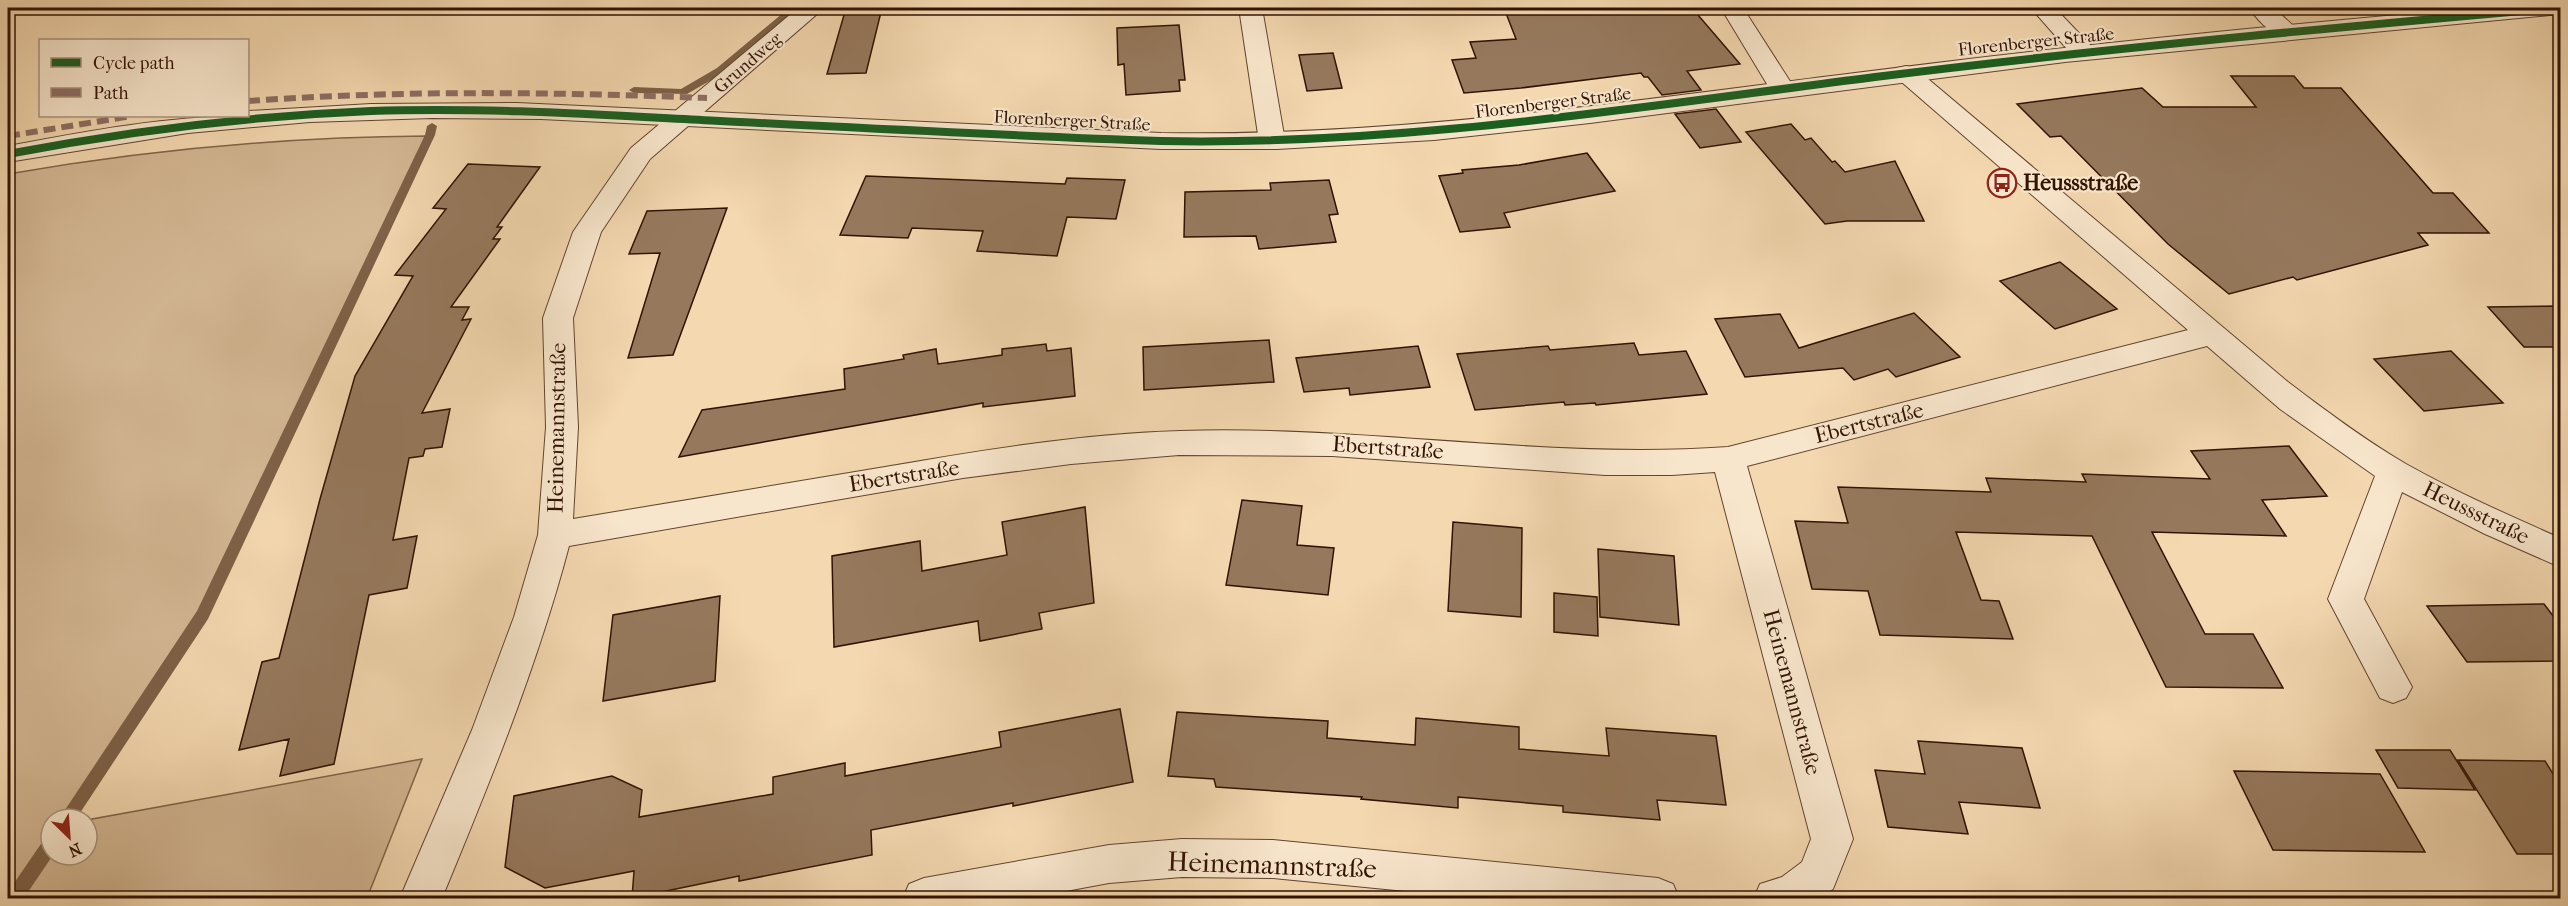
<svg xmlns="http://www.w3.org/2000/svg" width="2568" height="906" font-family="'IM FELL French Canon',serif">
<rect width="100%" height="100%" fill="#f4d8b0"/>
<filter id="stains"><feTurbulence type="fractalNoise" baseFrequency=".00333" numOctaves="4"/><feColorMatrix values="0 0 0 0 .2 0 0 0 0 .09 0 0 0 0 .02 0 0 0 .5 -.17"/></filter>
<radialGradient id="worn" r=".72"><stop offset=".6" stop-color="#630" stop-opacity="0"/><stop offset="1" stop-color="#630" stop-opacity=".3"/></radialGradient>
<path fill="#d3b793" stroke="#82654b" stroke-width="1.5" d="M426 136 197 616 61 819H51V855H87V820L422 759 367 898H8V174C146 150 285 137 426 136Z"/>
<g fill="none" stroke-linecap="round" stroke-linejoin="round">
<path fill="#7e6147" fill-rule="evenodd" d="M789 8H799L725 72 687 94 634 93 629 90 634 87 681 89 717 68Z
M432 123 437 126 435 135 208 619 76 819H59L197 611 425 135 427 126Z
M51 835 53 855 24 898H8V892L45 838Z"/>
</g>
<path fill="#96795d" stroke="#311303" stroke-width="1.5" d="M846 8H882L866 73 827 74Z
M1504 8H1692L1740 64 1687 71 1701 90 1662 95 1648 77H1644L1641 73 1521 88 1464 93 1452 60 1476 58 1470 42 1516 39Z
M1179 25 1185 80H1179L1180 91 1126 95 1124 64 1118 65 1117 28Z
M1333 53 1342 88 1307 91 1299 55Z
M2231 76H2294L2304 88H2341L2433 193H2453L2489 233H2418L2428 245 2297 280 2293 277 2229 294 2168 244 2061 136 2050 137 2017 104 2142 88 2163 107H2256Z
M1716 109 1741 142 1700 148 1675 114Z
M1791 124 1805 140 1811 138 1832 162 1835 161 1845 172 1895 161 1924 221H1847L1825 224 1746 132Z
M1587 153 1615 191 1504 213 1510 227 1460 232 1439 176 1463 173 1462 170 1519 165Z
M468 164 540 167 497 227H502L493 239H500L451 307H469L462 320 471 319 422 413 450 409 442 447 425 449 423 456 409 458 393 540 417 536 407 588 369 595 334 764 280 776 289 739 239 750 262 662 279 658 320 499 355 376 413 276 395 275 446 209 433 208Z
M866 176 1065 184 1067 178 1125 180 1116 219 1067 217 1057 256 977 251 983 231 912 228 908 238 840 235Z
M1329 180 1338 214 1329 215 1336 242 1259 249 1256 236 1184 237 1185 192 1271 190 1270 183Z
M727 208 673 355 628 358 660 253 629 254 647 211Z
M2060 262 2117 309 2055 329 2000 281Z
M2560 306V347H2524L2488 307Z
M1914 313 1960 357 1896 377 1888 369 1854 380 1843 368 1745 377 1715 319 1780 314 1799 348Z
M1269 340 1274 382 1144 390 1143 347Z
M1634 343 1639 355 1686 351 1707 394 1596 405 1595 403 1565 405 1564 402 1475 410 1457 354 1548 346 1550 350Z
M1046 344 1047 351 1071 348 1075 396 983 407V403L679 457 702 410 845 389 844 369 904 359 903 355 936 349 938 364 1002 355V349Z
M1418 346 1430 387 1350 395 1349 388 1304 392 1296 358Z
M2451 351 2503 403 2424 411 2374 359Z
M2289 446 2327 496 2262 500 2286 536 2152 532 2205 634H2253L2283 688 2166 687 2092 536 1956 532 1981 600 1999 601 2013 639 1880 635 1868 591 1812 589 1795 521 1848 523 1838 487 1991 492 1986 478 2086 482 2082 474 2210 479 2191 451Z
M1242 500 1302 506 1297 545 1334 548 1328 595 1226 585Z
M1085 507 1094 603 1039 613 1042 629 980 641 978 621 834 647 832 556 920 541 922 571 1007 555 1002 522Z
M1453 522 1522 528 1521 617 1448 611Z
M1598 549 1674 556 1679 625 1600 617Z
M1554 593 1597 597 1598 636 1554 632Z
M720 596 715 681 603 701 613 615Z
M2544 604 2560 625V661L2467 662 2427 606Z
M1120 709 1133 782 1013 806V803L871 830 872 855 739 881V876L632 898 634 871 545 888 505 867 514 796 612 776 642 790 639 817 773 794V777L845 763V776L1001 747 999 732Z
M1177 712 1328 721 1327 738 1415 745 1416 718 1519 727V749L1609 756 1606 728 1716 736 1726 805 1657 800 1660 820 1563 812V806L1458 797V808L1361 799 1362 797 1216 787 1214 779 1168 776Z
M1918 741 2022 748 2040 808 1959 802 1968 834 1888 827 1875 770 1925 774Z
M2376 750H2450L2475 790 2398 788Z
M2458 760 2545 761 2560 785V854H2517Z
M2234 771 2380 774 2425 852 2273 850Z"/>
<g fill="none" stroke-linecap="round" stroke-linejoin="round">
<g stroke="#62442e" stroke-width="2">
<path id="minor" d="M798 8H824L650 159 601 232 573 318 578 427 573 519C675 502 777 485 879 468 978 451 1079 434 1180 431 1363 425 1545 460 1728 447L2188 330 1897 78 1894 73 1897 68 1906 66 1915 68 2288 382C2326 411 2365 440 2406 464 2456 492 2508 515 2560 538V567L2485 534 2402 492 2364 599 2412 687 2406 698 2393 703 2380 698 2328 599 2375 476 2280 409 2207 346 1747 466 1853 839 1833 889 1820 898H1754L1760 884 1782 877 1802 862 1811 839 1715 472 1672 475H1605L1332 456 1179 455 1071 464 963 478 569 546C537 667 490 782 442 898H400L472 730 514 617 538 535 546 427 543 318 573 232 631 148Z
M1239 8H1262L1285 141 1281 147 1272 149 1263 147 1259 141Z
M1721 8H1743L1795 89 1791 94 1782 97 1773 94Z
M2031 8H2055L2093 48 2096 53 2093 58 2084 60 2075 58Z
M2250 8H2274L2301 33 2297 38C2280 42 2258 23 2250 8Z
M1182 839 1273 840 1658 878 1673 884 1679 898H1477L1273 878 1182 877 1109 883 1028 898H903L909 884 924 878 1109 845Z"/>
</g>
<g stroke="#62442e" stroke-width="2">
<path id="tertiary" d="M2480 8H2560V14L2065 62 1590 123 1434 140 1277 149H1161L541 119 432 118 310 122 188 133 8 162V146C87 131 167 116 248 116L249 111 371 104 517 103 1161 133C1386 137 1607 104 1831 76 2047 48 2263 26 2480 8Z"/>
</g>
<use href="#minor" fill="#f8e6cc" fill-rule="evenodd"/>
<use href="#tertiary" fill="#f8e6cc" fill-rule="evenodd"/>
<path stroke="#8d6e63" stroke-width="6" stroke-dasharray="12 6" stroke-linecap="butt" d="M248 101C401 90 554 92 707 98
M8 136 132 116"/>
<g stroke="#f8e6cc" stroke-width="10">
<path id="cycleway" d="M8 154C128 131 249 116 371 111 488 107 603 115 720 121 866 128 1014 136 1161 141 1401 146 1637 107 1875 77 2101 49 2328 28 2555 8"/>
</g>
<use href="#cycleway" stroke="#1b5e20" stroke-width="8"/>
</g>
<defs>
<g id="bus-ring" transform="scale(1.5)"><circle r="9.5" fill="#f8e6cc" stroke="#8f2418" stroke-width="1.5"/><path d="M-5-6H5V4H4V6H2V4H-2V6H-4V4H-5ZM-3.5-4V0h7V-4ZM-3.5 1.2v1.5H-2V1.2ZM2 1.2v1.5H3.5V1.2Z" fill="#8f2418"/></g>
</defs>
<g fill-rule="evenodd">
<use href="#bus-ring" x="2002" y="183"/>
</g>
<g text-anchor="middle" dominant-baseline="central" stroke-width="4.5" stroke-linejoin="round" paint-order="stroke">
<g font-size="18" fill="#311303" stroke="#f8e6cc">
<text transform="translate(2036 42) rotate(-6)">Florenberger Straße</text>
<text transform="translate(748 63) rotate(-41)">Grundweg</text>
<text transform="translate(1553 103) rotate(-7)">Florenberger Straße</text>
<text transform="translate(1072 121) rotate(3)">Florenberger Straße</text>
</g>
<g font-size="22" font-weight="bold" fill="#311303" stroke="#f8e6cc" text-anchor="start">
<text x="2023" y="183">Heussstraße</text>
</g>
<g font-size="22" fill="#311303" stroke="#f8e6cc">
<text transform="translate(1869 423) rotate(-14)">Ebertstraße</text>
<text transform="translate(557 428) rotate(-89)">Heinemannstraße</text>
<text transform="translate(1388 448) rotate(4)">Ebertstraße</text>
<text transform="translate(904 476) rotate(-9)">Ebertstraße</text>
<text transform="translate(2476 513) rotate(26)">Heussstraße</text>
<text transform="translate(1792 692) rotate(75)">Heinemannstraße</text>
</g>
<g font-size="27" fill="#311303" stroke="#f8e6cc">
<text transform="translate(1272 865) rotate(2)">Heinemannstraße</text>
</g>
</g>
<rect width="2568" height="906" fill="none" stroke="#f4d8b0" stroke-width="30"/>
<rect x="9" y="9" width="2550" height="888" fill="none" stroke="#311303" stroke-width="3"/>
<rect x="15" y="15" width="2538" height="876" fill="none" stroke="#311303" stroke-width="1.5"/>
<rect x="39" y="39" width="210" height="78" fill="#f8e6cc" stroke="#a8927c" stroke-width="1.5"/>
<rect x="51" y="58" width="30" height="9" fill="#1b5e20" stroke="#a8927c" stroke-width="1.5"/>
<text x="93" y="69" font-size="18" fill="#311303">Cycle path</text>
<rect x="51" y="88" width="30" height="9" fill="#8d6e63" stroke="#a8927c" stroke-width="1.5"/>
<text x="93" y="99" font-size="18" fill="#311303">Path</text>
<g transform="translate(69 837) rotate(155)"><circle r="28" fill="#f8e6cc" stroke="#a8927c" stroke-width="1.5"/>
<path d="M0-4.5L10 22L0 15L-10 22Z" fill="#8f2418"/>
<text y="-9" font-size="16" font-weight="bold" text-anchor="middle" fill="#311303">N</text>
</g>
<rect width="100%" height="100%" filter="url(#stains)"/>
<rect width="100%" height="100%" fill="url(#worn)"/>
</svg>
